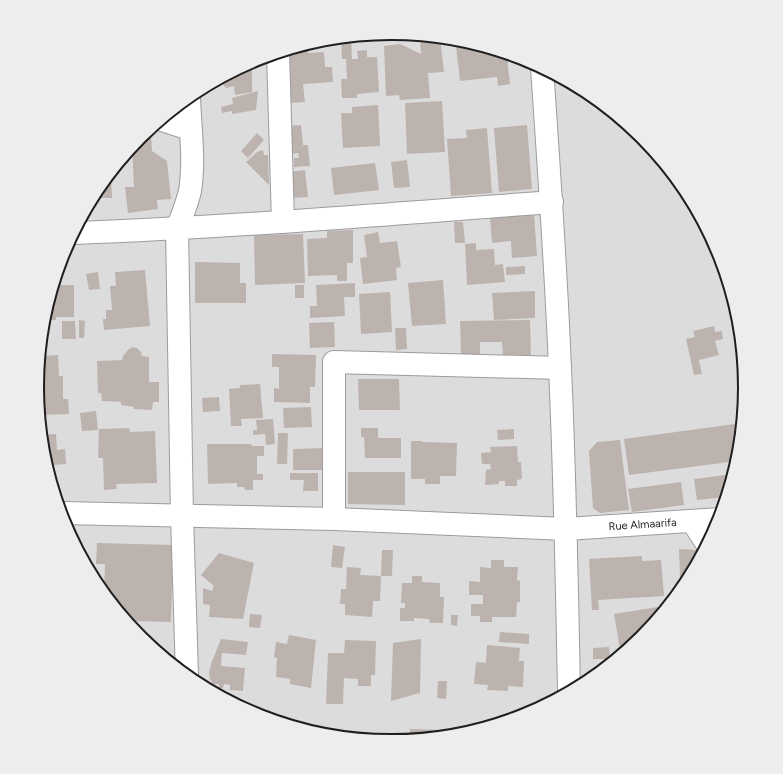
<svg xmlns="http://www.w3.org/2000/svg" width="783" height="774" font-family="Figtree,sans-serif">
<rect width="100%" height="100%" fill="#efebe6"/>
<path fill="#dddcdc" d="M39 387a353 353 0 1 1 706 0a353 353 0 1 1-706 0Z"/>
<path fill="#bcb3af" d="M424 36 440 38 444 72 428 73 430 98 400 100 399 95 386 96 384 46 400 44 421 54 420 37Z
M351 37 352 59H358L357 51 367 50V57H377L379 92 357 94V98H342L341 79H347L346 59H342L341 38Z
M472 43 513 56H507L510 84 498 86 497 77 460 81 456 46Z
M307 44 308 53 324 52 325 67H332L333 82 303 84 305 102 289 103 285 51Z
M252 62V92L235 95 234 86 226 88 222 83 214 89 211 84Z
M258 91 256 110 232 114V111L222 113 221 107 233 104 232 98Z
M442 101 445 152 407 154 405 103Z
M378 105 380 146 343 148 341 113H352V107Z
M301 125 303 145H308L310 166 294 167V158H299L298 153 289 154 285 126Z
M527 125 532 189 499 192 494 128Z
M487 128 492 193 451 196 447 139 467 138 466 130Z
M257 133 264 140 248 158 241 151Z
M143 136H151L152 151 167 161 171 199 157 200 158 209 128 213 125 187H134L132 147Z
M263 150 264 155H268L269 185 246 162 257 152Z
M407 160 410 187 394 188 391 162Z
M375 163 379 190 334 195 331 168Z
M305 170 308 197 293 198 288 172Z
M111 173 112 198H93L97 190Z
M534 213 537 256 512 258 511 241 492 243 490 217Z
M454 222H463L465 243H455Z
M353 230V263H347V281H337V275L308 276 307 239 327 238V231Z
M378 232 380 243 397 241 401 267 396 268 397 280 363 284 360 258 367 257 364 235Z
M303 234 305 283 255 285 254 235Z
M476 243V250L494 249 495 265 503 264 505 282 467 285 465 244Z
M195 262 240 263V283H246V303H195Z
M525 266V274L506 275V267Z
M145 270 150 326 104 330 103 319H106V310H112L110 286H116L115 272Z
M98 272 100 289 89 290 86 274Z
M443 280 446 324 412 326 408 283Z
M355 283V297H344L345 316 310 318V306H317L316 285Z
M54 285H74V317H56V320H44Z
M295 285H304V298H295Z
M535 291V318L494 320 492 293Z
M390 292 392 332 361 334 359 294Z
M79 320 85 321 84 338H79Z
M530 320 531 356H503L502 342H480V356H461L460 321Z
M62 321H75L76 339H62Z
M334 322 335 347 310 348 309 323Z
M714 326 715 332 722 331 723 339 715 341 719 355 699 360 702 374 694 375 686 339 695 337 693 331Z
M395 328H406L407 349 396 350Z
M132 347 137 348 141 352 142 356 149 357V382H159V402H153L152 410 134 409V407L121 405V402L102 401 101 393H98L97 361 122 360 123 356 128 350Z
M272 354 316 355 315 387H310V403L274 402V388L279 389V367H272Z
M58 355 59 376H63V399H68L69 414 40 415 38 387 41 356Z
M358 379H399L400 410H359Z
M260 384 263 418 241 419 242 426H231L229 389 240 388V385Z
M219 397 220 411 203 412 202 398Z
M311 407 312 427 284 428 283 408Z
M96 411 98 430 82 431 80 413Z
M273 419 275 444 266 445 265 434 253 435V430H257L256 420Z
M742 423 737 461 629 475 624 439Z
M129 428 130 432 155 431 157 483 116 484 117 489 104 490 103 458H98L99 429Z
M361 428H378V438H401V458H365L364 437H361Z
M514 429V439L498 440 497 430Z
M278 433H288L287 464H277Z
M56 434 57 450 65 449 66 464 53 465 54 479H51L44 456 42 435Z
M620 440 629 510 600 513 593 508 589 451 597 442Z
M411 441H422V442L457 443 456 476H440V484H425V479H411Z
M207 444H251L252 446H264V456H257V474H263V480H253V490H245L244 487H237V483L208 484Z
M517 446 518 462H521L522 479 517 480V486H505V481H499V484L485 485 486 470 491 469 490 464H482L481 453 491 452 490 447Z
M326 448V470H293V449Z
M348 472H405V505L348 504Z
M290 473H318V491H303L304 480H290Z
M733 474 726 497 697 500 694 479Z
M681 482 684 505 632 512 628 489Z
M97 543 173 545 171 622 128 621 104 592 105 564H96Z
M333 545 345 547 342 568 331 567Z
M679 549 697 550 701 555 687 582V578H680Z
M382 550H393L392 576H381Z
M219 553 254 563 243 619 209 617 210 605 203 604V588L212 591 214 586 201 575Z
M642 556V561L661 560 664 596 598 600 599 610H592L589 559Z
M491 560H504V567H518L517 580 520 581V602H517L516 617H492V622H480V616H471V604H483V595H469V581L480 582V567L491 568Z
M347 567 361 568 360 575 381 576 380 601H373L372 617 345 615V604H340L341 589H346Z
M412 576H422V582L440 583V597H444L443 623H430L429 619 414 618V621H400V608H405V603H401L402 583H412Z
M664 606V610L642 637 629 648 620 649 614 614Z
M250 614 262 615 260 628 249 627Z
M451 615H458L457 626 451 625Z
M500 632 529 634V644L499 642Z
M289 635 316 640 311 688 290 684V679L276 677 277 658 274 657 276 642 287 644Z
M221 639 248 642 246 655 222 653 221 666 245 668 243 691 230 690V685L224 684 223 688H219V684H213L210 679 209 673 211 664Z
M421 639 420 693 391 701 393 643Z
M345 640 376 641 375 675H371V686H358V679L344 678 343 704H326L328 653H344Z
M487 645 520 648 519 661H524L523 687 508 686V691L487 690 488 685 474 684 476 662 486 663Z
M609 647 610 659H593V648Z
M438 681H447L446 699 437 698Z
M410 729 442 730 441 736 410 739Z"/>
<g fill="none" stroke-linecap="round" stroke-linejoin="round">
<g stroke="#9c9c9c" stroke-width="24">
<g id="minor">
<path d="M278 53 283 222"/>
<path d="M542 68C549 168 556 268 560 369 565 476 567 584 569 692"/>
<path d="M162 120 190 129"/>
<path d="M75 233C234 227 393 214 552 202"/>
<path id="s1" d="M62 513 334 519 566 529 720 519"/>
<path d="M334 519V362L560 368"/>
<path d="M692 521 707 544"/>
<path d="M187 675 182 516 177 229C182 216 187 204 190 191 195 160 190 128 189 97"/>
</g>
</g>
<use href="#minor" stroke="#fff" stroke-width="22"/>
</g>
<g text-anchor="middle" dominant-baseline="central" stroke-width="3.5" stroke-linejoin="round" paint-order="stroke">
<g font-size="11" fill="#1f1f1f" stroke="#fff">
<text stroke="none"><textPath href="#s1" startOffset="581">Rue Almaarifa</textPath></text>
</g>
</g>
<path d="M0 0H783V774H0ZM44 387a347 347 0 1 1 694 0a347 347 0 1 1-694 0Z" fill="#ededed" fill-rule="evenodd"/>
<path fill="none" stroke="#1f1f1f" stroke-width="2" d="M44 387a347 347 0 1 1 694 0a347 347 0 1 1-694 0Z"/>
</svg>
